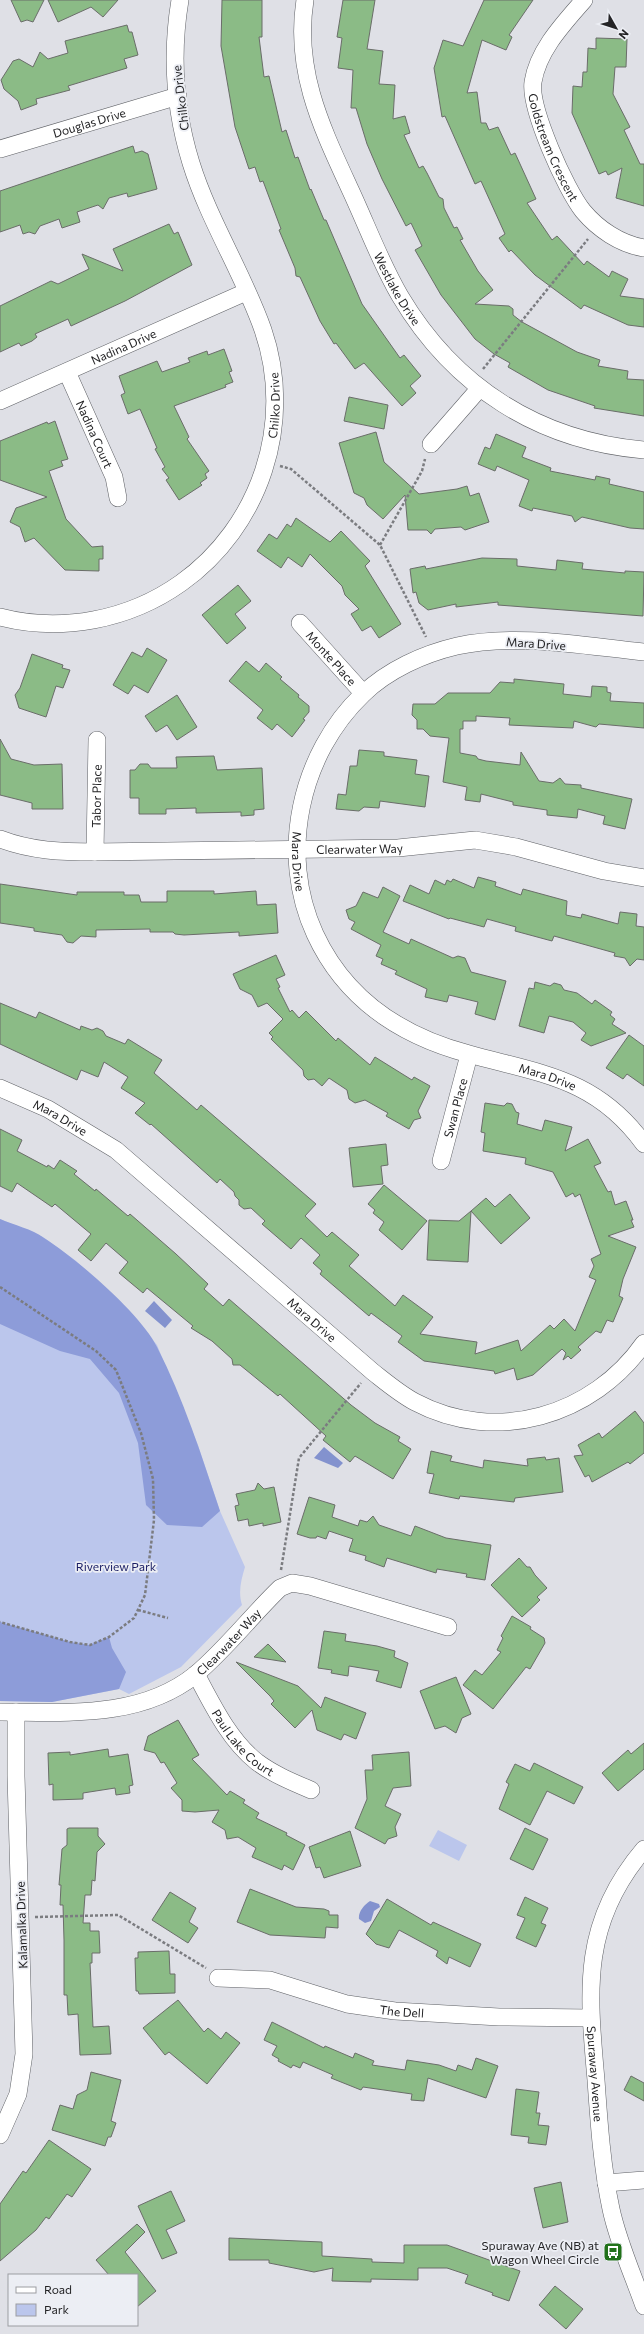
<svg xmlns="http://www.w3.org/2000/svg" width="644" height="2334" font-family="Commissioner,sans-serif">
<rect width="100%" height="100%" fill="#dfe0e6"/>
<path fill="#bbc6ec" d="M0 1219 43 1237 76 1261 129 1310 157 1345 198 1445 220 1511 245 1567C241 1580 238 1592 242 1605L181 1667 129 1694 119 1689 52 1702 0 1701Z
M438 1830 467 1845 459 1861 429 1846Z"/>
<path fill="#8d9cd9" d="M0 1219C14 1225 32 1229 44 1238 76 1258 141 1314 157 1347 183 1397 202 1457 220 1511L202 1527 167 1525 146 1505 138 1443 119 1393 90 1359 60 1351 0 1324Z
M0 1622 70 1642 89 1645 109 1637 112 1648 126 1672 119 1689 52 1702 0 1701Z"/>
<path fill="#8392ce" d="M154 1301 172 1320 165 1328 145 1311Z
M324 1447 343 1463 338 1468 314 1458Z
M370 1901 379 1904 380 1907 374 1911 371 1921 365 1923 359 1919C358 1912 364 1905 370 1901Z"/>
<path fill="#8bbb86" stroke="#6a6d69" d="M11 0H44L33 22 27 20 21 22Z
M48 0H118L103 17 91 7 58 22Z
M222 0H262V37H259L264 77 269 76 282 132 286 130 295 158 298 157 310 190 311 189 324 220H326L362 304 400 358 404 355 421 376 410 386 416 393 402 406 364 363 355 369 336 343 334 344 320 321 300 277 296 276 295 268 279 230 281 229 263 181 260 182 255 167 249 169 235 127 221 46Z
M343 0H375L367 49 383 51 379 84 395 85 393 119 405 116 410 133 404 135 419 168 423 166 427 173 439 197 443 199 444 208 454 228 457 227 463 239 460 240 478 271 493 290 475 304 509 306 513 309V315L522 322 577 352 600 360 598 366 628 371 627 379 644 380V416L594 408 595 406 548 390 508 367 510 363 494 354 475 339 441 295 415 250 422 246 411 223 406 226 382 179 367 144 356 108H351L353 70 338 68 342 38 337 37Z
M484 0H533L509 35 512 37 506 50 482 40 467 93 477 92 481 123H486L489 130 498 127 511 155 515 153 536 199 527 203 552 240 557 236 584 265 587 261 609 277 612 271 628 279 620 296 644 299V327L628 325 584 305 581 309 535 275 511 250 509 252 499 238 505 234 481 181 475 184 445 116 442 117 434 68 443 40 463 46Z
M127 25 129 32H132L138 55 124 59 127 68 68 86 70 90 36 99 37 104 21 110 18 101 4 89 1 80 13 61 19 59 33 67 40 52 48 59 68 53 65 41Z
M596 38 627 39 626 67H615L613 94 630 127 624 130 640 164H644V206L616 198 622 168 608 175 606 171 599 174 572 113 573 86 582 87 583 72H587L588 48 596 49Z
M133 146 135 153 142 151 148 154 157 189 128 197 127 193 109 198 103 209 98 205 77 212 80 222 62 228 59 219 40 226 35 234 29 232 23 234 20 225 0 232V191Z
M169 224 174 234 178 232 192 265 125 301 71 326 68 319 35 334 37 337 32 341 21 346 19 343 0 352V306L51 281 58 284 89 269 82 254 123 271 113 249Z
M224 349 232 371 229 372 233 382 225 385 226 387 174 406 189 437 187 439 209 471 205 474 207 478 200 483 202 485 179 500 166 480 169 478 162 469 165 467 155 449 157 448 140 409 128 414 121 395 125 393 119 376 157 361 162 372 190 362 188 358 207 351 208 355Z
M349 397 388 405 384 429 344 421Z
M55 421 68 459 61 461 63 466 49 471 66 519 92 547 103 546V559H99V571L65 570 34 538 25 542 20 527 10 522 16 508 47 497 0 480V441L47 422 48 424Z
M376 432 384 462 419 494 457 489 467 486 470 496 479 493 489 522 465 530 461 527 435 529 431 534 427 530H408L405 495 383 519 367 505 364 498 354 493 339 443Z
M496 434 526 447 522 457 551 468 550 471 595 480 596 476 610 479 609 484 644 492V529L630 528 582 517 575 522 572 516 533 508 532 511 519 506 529 480 497 466 495 471 478 464 485 447 490 449Z
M296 518 330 542 341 531 370 561 365 566 401 624 379 638 371 626 362 631 351 614 359 609 345 595 342 586 310 554 302 567 288 557 281 568 257 551 269 534 277 539 287 524 291 527Z
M482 558 517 559V566L556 570 557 560 583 563 582 569 625 573V571L644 572 643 616 498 605V602L456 607V604L428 610 419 603 416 592 413 593 410 569 425 566 426 569Z
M238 585 251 601 235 614 246 628 227 644 202 615Z
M147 648 167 660 148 693 134 685 128 694 113 685 132 652 142 657Z
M32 654 63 665 62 668 70 670 63 688 56 686 46 717 19 708 15 695 20 688Z
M246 661 259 672 266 663 282 677 280 679 299 695 298 697 309 706V712L303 719 305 720 292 737 277 724 272 730 257 718 263 710 229 681Z
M514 679 564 684 563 694 591 697 592 686 607 687V692L611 693 610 701 644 703V728L599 724 596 727 574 721 573 728 509 725 510 718 476 716V721H463V729H460V753L476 756 478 759 486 761 520 765 521 752 539 781 553 783 560 778 565 784 581 785V788L632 799 625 829 603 824 605 816 578 809 577 818 547 815V810L513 805V802L481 794 480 802 465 800 467 787 443 782 449 738 430 736 423 729H417V720L412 715 413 704H435L448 693H490L500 682 514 683Z
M177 695 197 727 177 740 167 725 156 732 145 716Z
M0 739 11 759 34 765 62 764 63 809H32V803L0 795Z
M359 750 384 752V756L417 760 415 774 429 776 425 807 380 801 379 808 364 807 359 811 336 809 338 794 346 795 350 766H357Z
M214 756 217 770 262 768 264 809 254 810V815L241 816V812L196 813V808L166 809V814H139V798H130V770H135L140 764H148L151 768H177L176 757Z
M478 877 496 882 495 886 521 895 523 889 567 901 566 915 581 918 582 914 618 924 620 912 637 914 636 926 644 927V960L637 959 630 966 625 958 614 956 615 953 554 936 552 941 515 931 516 927 487 919 484 927 450 918 449 919 403 901 410 885 429 894 435 880 445 885 447 880 451 882 453 879 474 888Z
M0 884 77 895V892H124V895H139L141 902H167V891H214V894L256 891 257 905 276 904 278 933 239 936V932L184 935 175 934 173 932H150V929L96 930V937L81 936 73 943 67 942 62 935 34 931V928L0 923Z
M383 887 400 896 383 932 409 944 411 939 453 958 458 956 465 958 471 972 506 981 495 1020 475 1014 478 1002 449 995 447 1002 425 997 427 989 395 974 397 971 381 964 383 959 376 956 381 945 351 929 355 922 349 919 346 910 356 906 363 892 378 898Z
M276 955 285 975 276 979 280 987 278 988 290 1012 292 1010 299 1018 306 1011 336 1041 338 1038 370 1065 375 1057 412 1080 414 1077 430 1086 418 1111 421 1118 414 1120 409 1129 386 1116 388 1113 365 1100 355 1103 349 1099 347 1090 329 1078 322 1086 314 1079 308 1080 304 1076 303 1070 271 1039 273 1037 269 1033 283 1019 267 1003 258 1007 252 995 240 989 233 974Z
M535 982 550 986 554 983 561 985 564 990 577 993 592 1004 595 1000 612 1012 610 1015 615 1019 612 1024 626 1033 591 1046 581 1040 586 1033 573 1022 549 1016 544 1033 519 1026 529 988 534 989Z
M0 1003 36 1018 39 1012 80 1030 81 1026 92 1030 97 1028 103 1031 106 1036 125 1044 128 1039 162 1060 154 1073 197 1110 201 1105 316 1204 305 1216 327 1237 332 1232 359 1255 349 1266 395 1306 403 1295 433 1317 420 1334 477 1342 475 1354 518 1340 521 1351 550 1325 554 1329 564 1319 575 1331 596 1280 589 1277 594 1266 591 1259 601 1254 580 1194 575 1197 573 1193 566 1197 553 1172 525 1164 526 1158 483 1151 485 1133 481 1132 485 1103 504 1106 507 1103 512 1104 516 1112 519 1113 517 1124 542 1131 545 1120 572 1127 565 1151 588 1139 601 1163 594 1166 608 1192 611 1191 615 1205 626 1201 633 1220H631L634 1227 608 1236 636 1247 623 1279 619 1296 623 1298 613 1322 607 1320 601 1333 596 1331 578 1347 581 1350 571 1359 568 1356 563 1360 566 1353 562 1349 533 1375 517 1380 514 1368 495 1374 494 1371 424 1361 398 1342 402 1336 371 1313 369 1316 320 1274 322 1271 313 1263 320 1255 301 1238 291 1249 262 1224 265 1221 251 1208 244 1209 239 1205V1200L235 1196 234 1192 220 1179 217 1183 151 1124 150 1125 135 1113 145 1103 121 1088 128 1077 104 1062 98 1077 81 1070 77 1080 0 1044Z
M629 1035 644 1046V1086L627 1074 623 1079 606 1068Z
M0 1129 22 1140 17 1151 47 1167 48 1165 54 1169 60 1160 77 1171 74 1174 95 1191 96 1189 128 1216 130 1214 176 1254 208 1284 204 1289 223 1306 229 1299 351 1405 375 1423 400 1437 398 1441 411 1449 393 1479 355 1456 350 1462 323 1440 326 1436 280 1394 278 1396 240 1365H233L232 1359 212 1341 191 1328 193 1326 147 1288 143 1293 119 1273 128 1262 106 1243 91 1261 78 1250 91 1234 55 1204 52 1207 17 1183 12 1192 0 1186Z
M386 1144 388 1165 381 1166 383 1184 353 1187 349 1148Z
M384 1185 427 1221 402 1250 379 1230 384 1222 373 1213 375 1210 368 1204Z
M510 1194 530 1218 501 1244 471 1211 486 1198 495 1207Z
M471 1211 468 1262 427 1260 429 1220 459 1221Z
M635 1411 644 1423V1453L630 1464 628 1462 592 1482 589 1475 585 1477 574 1456 583 1455 578 1445 599 1433 602 1438Z
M431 1451 452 1456 450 1461 483 1468 484 1460 528 1466 527 1459 545 1457 546 1460 559 1458 563 1492 515 1498 514 1502 460 1496 459 1499 429 1493 434 1474 427 1473Z
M258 1483 264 1489 274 1487 281 1522 263 1526V1523L249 1526 248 1519 238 1521 235 1506 239 1505 236 1494 255 1490Z
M309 1497 335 1505 332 1517 358 1526 360 1520 367 1522 373 1516 379 1525 411 1536 415 1526 446 1538 491 1545 485 1580 466 1577 467 1574 437 1569 436 1573 387 1558 384 1567 365 1560 366 1556 349 1551 353 1539 329 1531 326 1539 317 1536 316 1538H310L297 1534Z
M519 1558 527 1567H530L535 1575 547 1588 537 1597 540 1600 522 1617 491 1585Z
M512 1616 531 1627 530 1629 544 1638 545 1643 530 1669 526 1667 493 1709 463 1685 475 1670 482 1675 501 1652 497 1650 503 1638 501 1636Z
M324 1631 346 1634 345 1641 377 1646 395 1651 394 1657 408 1663 401 1688 376 1681 379 1671 349 1666 348 1676 331 1673 332 1670 318 1668Z
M268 1644 286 1662 254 1657Z
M236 1662 298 1686 321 1708 325 1697 366 1713 356 1739 344 1734 341 1740 317 1730 312 1710 295 1728 271 1704 274 1701 270 1696Z
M456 1677 471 1714 462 1718 456 1733 445 1726 435 1729 420 1691Z
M178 1720 199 1755 192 1759 227 1795 230 1791 245 1800 243 1803 259 1813 256 1818 287 1833 286 1835 305 1845 293 1870 284 1865 282 1870 252 1857 256 1848 238 1837 227 1839 225 1830 212 1822 219 1810 195 1812 182 1811V1800L171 1788 177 1783 164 1762 161 1763 155 1753 144 1750 148 1736Z
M644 1743V1769L618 1791 602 1773 628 1750 631 1754Z
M108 1749 109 1757 128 1754 133 1785 129 1786 130 1793 116 1795 115 1788 83 1793V1799L53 1800V1784L49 1785 48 1753 70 1752V1755Z
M409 1752 411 1786 393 1788 385 1806 401 1814 395 1827 397 1836 388 1839 385 1844 355 1828 367 1799 365 1770H373L372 1755Z
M534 1763 583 1787 574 1804 547 1791 530 1825 499 1809 509 1784 506 1782 515 1764 530 1771Z
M69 1828H98V1836L105 1844 97 1852 95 1881 92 1880 91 1895H85L83 1923H90V1931H99L100 1953H92V1963H90L93 2027 109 2026 111 2054 80 2055 78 2014 68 2015 67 1995H64V1940L63 1905H60L61 1885H59L62 1849 67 1845V1829Z
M525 1828 548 1839 533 1870 510 1859Z
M350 1831 361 1866 324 1878 320 1867 316 1868 309 1847Z
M250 1889 296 1907 324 1909 329 1911V1915H338V1928L326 1927 325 1938 270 1935 237 1922Z
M170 1892 196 1908 189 1922 198 1928 188 1943 152 1920Z
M525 1897 548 1908 541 1923 546 1925 536 1947 516 1938 525 1918 517 1915Z
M387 1899 431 1925 433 1922 481 1944 470 1967 449 1957 447 1964 436 1956 438 1951 399 1930 389 1948 376 1944 366 1934Z
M169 1951 170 1974H175V1993L139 1994 138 1991H136L135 1958H138V1952Z
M178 2000 204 2032 208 2028 221 2039 226 2032 240 2043 207 2084 169 2052 165 2055 143 2028Z
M272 2022 324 2048 325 2046 353 2058 355 2053 374 2061 372 2065 405 2070 407 2060 439 2065 456 2071 458 2065 472 2070 476 2058 498 2066 486 2098 428 2078 424 2101 411 2100 412 2094 363 2087 361 2090 331 2078 333 2075 303 2062 300 2068 293 2065 291 2068 278 2061 279 2059 272 2055 277 2046 264 2040Z
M91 2072 121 2080 111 2121 116 2123 111 2137H108L105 2146 52 2130 60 2105 73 2109 77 2095 87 2090Z
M631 2076 644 2083V2101L624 2090Z
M516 2089 539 2092 536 2113H540L538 2125 549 2126 546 2145 528 2143 529 2137 511 2135Z
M49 2140 91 2169 72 2197 67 2194 49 2219 46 2217 36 2230 0 2261V2204L23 2171 26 2173Z
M561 2182 568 2222 543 2228 534 2188Z
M171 2191 185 2221 166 2230 177 2253 162 2259 138 2206Z
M137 2224 145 2232 125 2252 156 2291 137 2307V2275H109L96 2260Z
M229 2238 322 2242V2256L372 2259V2262L404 2263V2245H447L520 2271 509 2301 492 2295 493 2293 465 2283 468 2275 447 2268H418V2280L371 2279V2282L332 2281 333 2268 314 2272 269 2263V2260H229Z
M555 2286 583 2309 566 2329 539 2305Z"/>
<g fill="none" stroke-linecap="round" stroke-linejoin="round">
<g stroke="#5f6166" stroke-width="18">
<g id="minor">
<path id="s1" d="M305 0C294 70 321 126 349 187 366 223 380 262 400 296 454 387 539 441 644 450"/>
<path id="s2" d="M584 0C564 23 538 50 533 82 529 108 566 190 583 211 598 229 620 244 644 248"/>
<path id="s3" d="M0 149 178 96"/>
<path id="s4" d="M67 372 114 477 118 498"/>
<path id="s5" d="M0 401 246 292"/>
<path d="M431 444 479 389"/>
<path id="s6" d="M0 617C61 633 129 620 181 583 260 527 295 423 263 330 243 273 209 221 191 163 175 111 171 54 180 0"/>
<path id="s7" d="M300 623 363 693"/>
<path id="s8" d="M644 652C584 646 516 633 457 646 423 654 388 670 363 694 300 754 278 854 315 934 345 999 401 1036 469 1054 541 1074 596 1078 644 1144"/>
<path id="s9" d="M0 839C31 851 62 852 95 852L398 848 475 840 516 847 604 871 644 878"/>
<path id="s10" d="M95 852 97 740"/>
<path id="s11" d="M0 1088 48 1109 116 1150 373 1372C387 1383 400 1394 415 1402 496 1445 593 1416 644 1343"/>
<path id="s12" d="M441 1161 469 1055"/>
<path id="s13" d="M196 1674C212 1704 229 1740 257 1762 273 1774 292 1782 311 1790"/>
<path id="s14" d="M0 1712C66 1712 140 1719 195 1675 226 1649 251 1616 280 1588L292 1583 310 1586 448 1627"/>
<path id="s15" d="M644 1849C581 1923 588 1990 596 2080 599 2123 602 2167 611 2209 618 2242 633 2275 644 2306"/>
<path id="s16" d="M218 1978 270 1980 347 2004 395 2011 499 2017 590 2018"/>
<path d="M0 2135 18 2094 24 2054 16 1776V1712"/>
<path d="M606 2183 644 2180"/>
</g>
</g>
<path stroke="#7b7c80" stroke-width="2.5" stroke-dasharray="3 2" stroke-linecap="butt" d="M483 369 588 239
M280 466 291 469 380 545 426 637
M380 545 422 471 425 459
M0 1287 96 1351 116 1370 141 1433 153 1479 154 1520 145 1595 134 1618 109 1637 90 1645 70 1642 0 1622
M281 1570 299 1458 361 1383
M138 1610 168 1618
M35 1917 118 1915 206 1968"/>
<use href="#minor" stroke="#fff" stroke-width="17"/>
</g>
<defs>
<g id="bus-square" transform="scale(1)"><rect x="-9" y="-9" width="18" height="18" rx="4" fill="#217119" stroke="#eceef4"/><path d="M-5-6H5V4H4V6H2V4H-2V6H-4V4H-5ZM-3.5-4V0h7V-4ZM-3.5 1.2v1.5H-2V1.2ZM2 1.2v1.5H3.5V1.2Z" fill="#fff"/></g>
</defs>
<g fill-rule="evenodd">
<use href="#bus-square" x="613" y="2252"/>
</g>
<g text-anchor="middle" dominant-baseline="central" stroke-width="3.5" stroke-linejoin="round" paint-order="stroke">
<g font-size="12" fill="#242426" stroke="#eceef4">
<text transform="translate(180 98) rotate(-97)">Chilko Drive</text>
<text stroke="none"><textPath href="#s3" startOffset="93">Douglas Drive</textPath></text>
<text stroke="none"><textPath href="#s2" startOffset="167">Goldstream Crescent</textPath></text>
<text stroke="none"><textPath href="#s1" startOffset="308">Westlake Drive</textPath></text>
<text stroke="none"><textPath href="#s5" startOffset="135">Nadina Drive</textPath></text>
<text stroke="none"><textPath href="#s6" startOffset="398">Chilko Drive</textPath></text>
<text stroke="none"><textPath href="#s4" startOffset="68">Nadina Court</textPath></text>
<text transform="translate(536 643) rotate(4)">Mara Drive</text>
<text stroke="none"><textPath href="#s7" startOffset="47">Monte Place</textPath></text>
<text stroke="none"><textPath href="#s10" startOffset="56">Tabor Place</textPath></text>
<text stroke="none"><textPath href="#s9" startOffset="361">Clearwater Way</textPath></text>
<text stroke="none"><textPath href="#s8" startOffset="480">Mara Drive</textPath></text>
<text stroke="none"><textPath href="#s8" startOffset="839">Mara Drive</textPath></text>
<text stroke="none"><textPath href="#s12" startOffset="55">Swan Place</textPath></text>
<text stroke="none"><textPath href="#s11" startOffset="67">Mara Drive</textPath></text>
<text stroke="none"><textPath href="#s11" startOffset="391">Mara Drive</textPath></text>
<text stroke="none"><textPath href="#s14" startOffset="250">Clearwater Way</textPath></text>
<text stroke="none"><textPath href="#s13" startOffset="84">Paul Lake Court</textPath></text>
<text transform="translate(21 1925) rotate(-92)">Kalamalka Drive</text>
<text stroke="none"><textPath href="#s16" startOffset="188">The Dell</textPath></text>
<text stroke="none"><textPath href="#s15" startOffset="238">Spuraway Avenue</textPath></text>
</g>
<g font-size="12" fill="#1a1d64" stroke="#eceef4">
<text x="116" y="1566">Riverview Park</text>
</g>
<g font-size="12" fill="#242426" stroke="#eceef4" text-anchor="end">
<text x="599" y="2245">Spuraway Ave (NB) at<tspan x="599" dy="14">Wagon Wheel Circle</tspan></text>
</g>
</g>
<rect x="8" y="2274" width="130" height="52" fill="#eceef4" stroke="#9c9da2"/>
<rect x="16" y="2287" width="20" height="6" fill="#ffffff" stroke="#9c9da2"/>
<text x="44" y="2294" font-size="12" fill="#242426">Road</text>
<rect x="16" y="2304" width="20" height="12" fill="#bbc6ec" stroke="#9c9da2"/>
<text x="44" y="2314" font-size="12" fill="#242426">Park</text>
<g transform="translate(616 28) rotate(129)" stroke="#eceef4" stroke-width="3" paint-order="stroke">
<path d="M0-3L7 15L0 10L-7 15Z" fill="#242426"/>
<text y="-6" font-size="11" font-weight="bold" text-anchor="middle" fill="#242426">N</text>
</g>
</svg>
